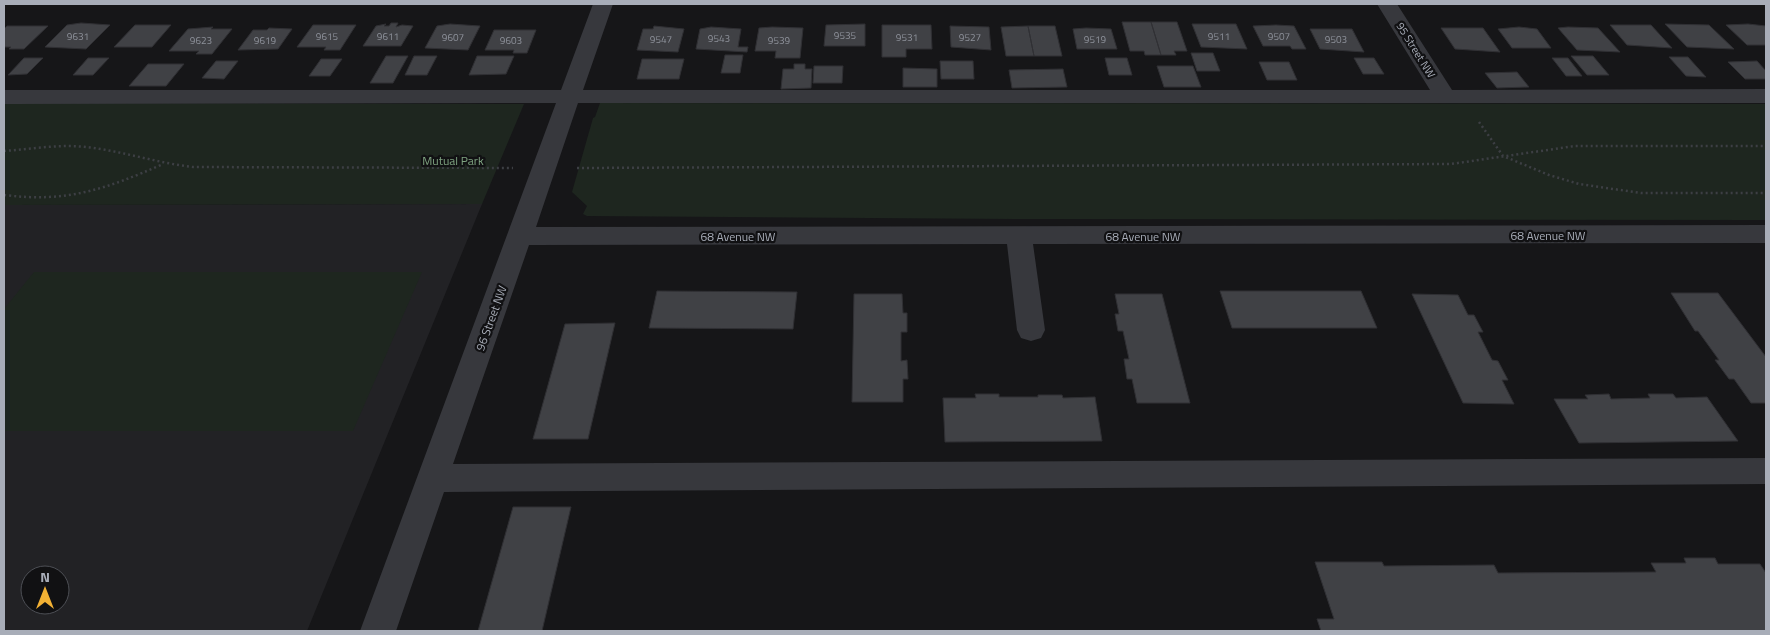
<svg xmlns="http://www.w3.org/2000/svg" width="1770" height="635" font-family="'Titillium Web',sans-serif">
<rect width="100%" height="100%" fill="#161618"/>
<path fill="#222225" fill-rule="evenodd" d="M482 204 307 631H4V205ZM30 575H60V605H30Z"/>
<path fill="#1e261f" d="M4 103 524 104 482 204 4 205Z
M600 103 1766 104V220L1013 219 587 216 583 214 587 206 572 192 593 118 595 117Z
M34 272H422L353 431H4V309Z"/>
<path fill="#404145" stroke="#303034" d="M1122 22H1151L1161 55H1145L1144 51H1130Z
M1151 22H1177L1187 51H1174L1176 55H1161Z
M81 23 110 25 86 49 45 47 67 25Z
M391 23H398L396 27 402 25 413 26 401 46H363L376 26 386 24 384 26H389Z
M450 24 480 26 468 50 425 48 437 26Z
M865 24V46H824L826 25Z
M1192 24H1236L1247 49 1201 47Z
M1665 24 1709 25 1734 49 1687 47Z
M1748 24 1766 26V45H1747L1726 25Z
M135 25H171L152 47H114Z
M313 25H356L340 50H324L326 47H297Z
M882 25H931L932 49H906V57H882Z
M1276 25 1294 26 1306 49H1292L1290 46H1263L1253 26Z
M1610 25H1651L1672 48 1627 45Z
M7 26H48L24 49H9L11 47H4V29Z
M654 26 684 29 678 52 637 50 643 29H653Z
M950 26 989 27 991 50 951 47Z
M1028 26H1055L1062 56H1034Z
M1028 26 1034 56H1006L1001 27Z
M213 27 211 29H232L212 54H196L199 51H169L188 29Z
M711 27 741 29 738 47H748L747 52 696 49 700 29Z
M772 27 803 28 800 58H775L776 51H755L759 28Z
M1519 27 1537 29 1551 48H1512L1498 29Z
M1568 27 1598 28 1620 52 1577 50 1558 28Z
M269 28 292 29 278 49 238 50 253 30H267Z
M1086 28 1111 29 1117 49H1077L1073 29Z
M1441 28H1483L1500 52 1455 49Z
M1310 29H1352L1364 52 1320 49Z
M494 30H536L527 53H513L514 50H485Z
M1191 53H1213L1220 71H1197Z
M725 55H743L740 73H721Z
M386 56H408L393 83H370Z
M414 56H437L427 75H405Z
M477 56H514L506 74 469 75Z
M1571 56H1593L1609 75H1587Z
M1669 57H1688L1706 77 1686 76Z
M24 58H43L27 74 8 75Z
M88 58H109L93 75H73Z
M1105 58H1127L1132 75H1109Z
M1354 58H1374L1384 74H1363Z
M1552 58H1568L1582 76H1566Z
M321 59H342L330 76H309Z
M642 59H684L679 79H637Z
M216 61H238L224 79 202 78Z
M940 61H973L974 79H941Z
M1757 61 1766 71V79H1745L1728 62Z
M1259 62H1289L1297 80H1267Z
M148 64H184L166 86H129Z
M794 64H805V69H812L811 88 781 89 783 69H794Z
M814 66H843L842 83H813Z
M1157 66H1193L1201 87H1164Z
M903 68 937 69V87H903Z
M1063 69 1067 87 1012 88 1009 70Z
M1517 72 1529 87 1497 88 1485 73Z
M657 291 797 292 793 329 649 328Z
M1220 291H1361L1377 328H1232Z
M1671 293H1718L1766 357V403H1751L1734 379H1729L1715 360H1719L1698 331H1695Z
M854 294H902L903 313H907V332H901V361L907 360 908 379H903V402H852Z
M1115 294H1162L1190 403H1137L1132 379H1127L1124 359H1129L1123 331H1118L1115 314H1119Z
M1412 294 1458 295 1468 315H1474L1483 332H1478L1492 360 1498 361 1508 380H1502L1514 404 1463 403Z
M615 323 588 439H533L565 324Z
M975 394H999V397H1038V395H1062L1063 398 1095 397 1102 441 945 442 943 398H976Z
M1609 394 1611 399 1650 398 1648 394H1673L1676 398 1707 397 1738 441 1579 443 1554 399H1588L1585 395Z
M513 507H571L542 631H478Z
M1684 558H1715L1718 564H1760L1766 573V631H1321L1317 619H1334L1315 562H1382L1384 566 1494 565 1498 573 1656 572 1651 563H1686Z"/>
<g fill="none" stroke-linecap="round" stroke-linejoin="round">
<path stroke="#3d3f44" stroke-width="2.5" stroke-dasharray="2 3" stroke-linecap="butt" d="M1479 122 1503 156 1549 175 1579 184 1641 193H1766
M4 151C31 149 59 144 86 147 122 151 157 163 193 167L513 168
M577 168 1451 164 1575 146H1766
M4 195C67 203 106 189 163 164"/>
<path fill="#37383d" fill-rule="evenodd" d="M593 4H613L583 90H1430L1377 4H1397L1452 90 1766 89V103H578L536 227 1766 225V243L1033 244 1045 330 1041 338 1031 341 1021 338 1017 330 1007 244 529 245 453 464 1766 458V484L444 492 396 631H360L556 103 4 104V90H561Z"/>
</g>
<g text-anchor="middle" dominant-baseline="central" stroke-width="4.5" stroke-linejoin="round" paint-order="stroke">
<g font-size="10" fill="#8e929b">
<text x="845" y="35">9535</text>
<text x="78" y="36">9631</text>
<text x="327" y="36">9615</text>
<text x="388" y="36">9611</text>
<text x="1219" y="36">9511</text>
<text x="1279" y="36">9507</text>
<text x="453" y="37">9607</text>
<text x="907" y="37">9531</text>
<text x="970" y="37">9527</text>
<text x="719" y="38">9543</text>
<text x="661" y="39">9547</text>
<text x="1095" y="39">9519</text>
<text x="1336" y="39">9503</text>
<text x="201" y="40">9623</text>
<text x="265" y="40">9619</text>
<text x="511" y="40">9603</text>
<text x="779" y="40">9539</text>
</g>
<g font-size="11" fill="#a8adb8" stroke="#111113">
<text transform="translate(1416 50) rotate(58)">95 Street NW</text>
</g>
<g font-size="12" fill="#7fa381" stroke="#111113">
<text x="453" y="160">Mutual Park</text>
</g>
<g font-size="12" fill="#a8adb8" stroke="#111113">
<text x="1548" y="235">68 Avenue NW</text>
<text x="738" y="236">68 Avenue NW</text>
<text x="1143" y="236">68 Avenue NW</text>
<text transform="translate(491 318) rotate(-70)">96 Street NW</text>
</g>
</g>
<rect width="1770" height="635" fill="none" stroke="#a8adb8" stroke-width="10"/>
<g transform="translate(45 590)"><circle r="24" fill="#111113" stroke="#4d4f55"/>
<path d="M0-4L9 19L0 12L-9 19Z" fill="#f2b134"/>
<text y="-8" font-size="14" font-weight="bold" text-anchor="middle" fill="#a8adb8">N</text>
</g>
</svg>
